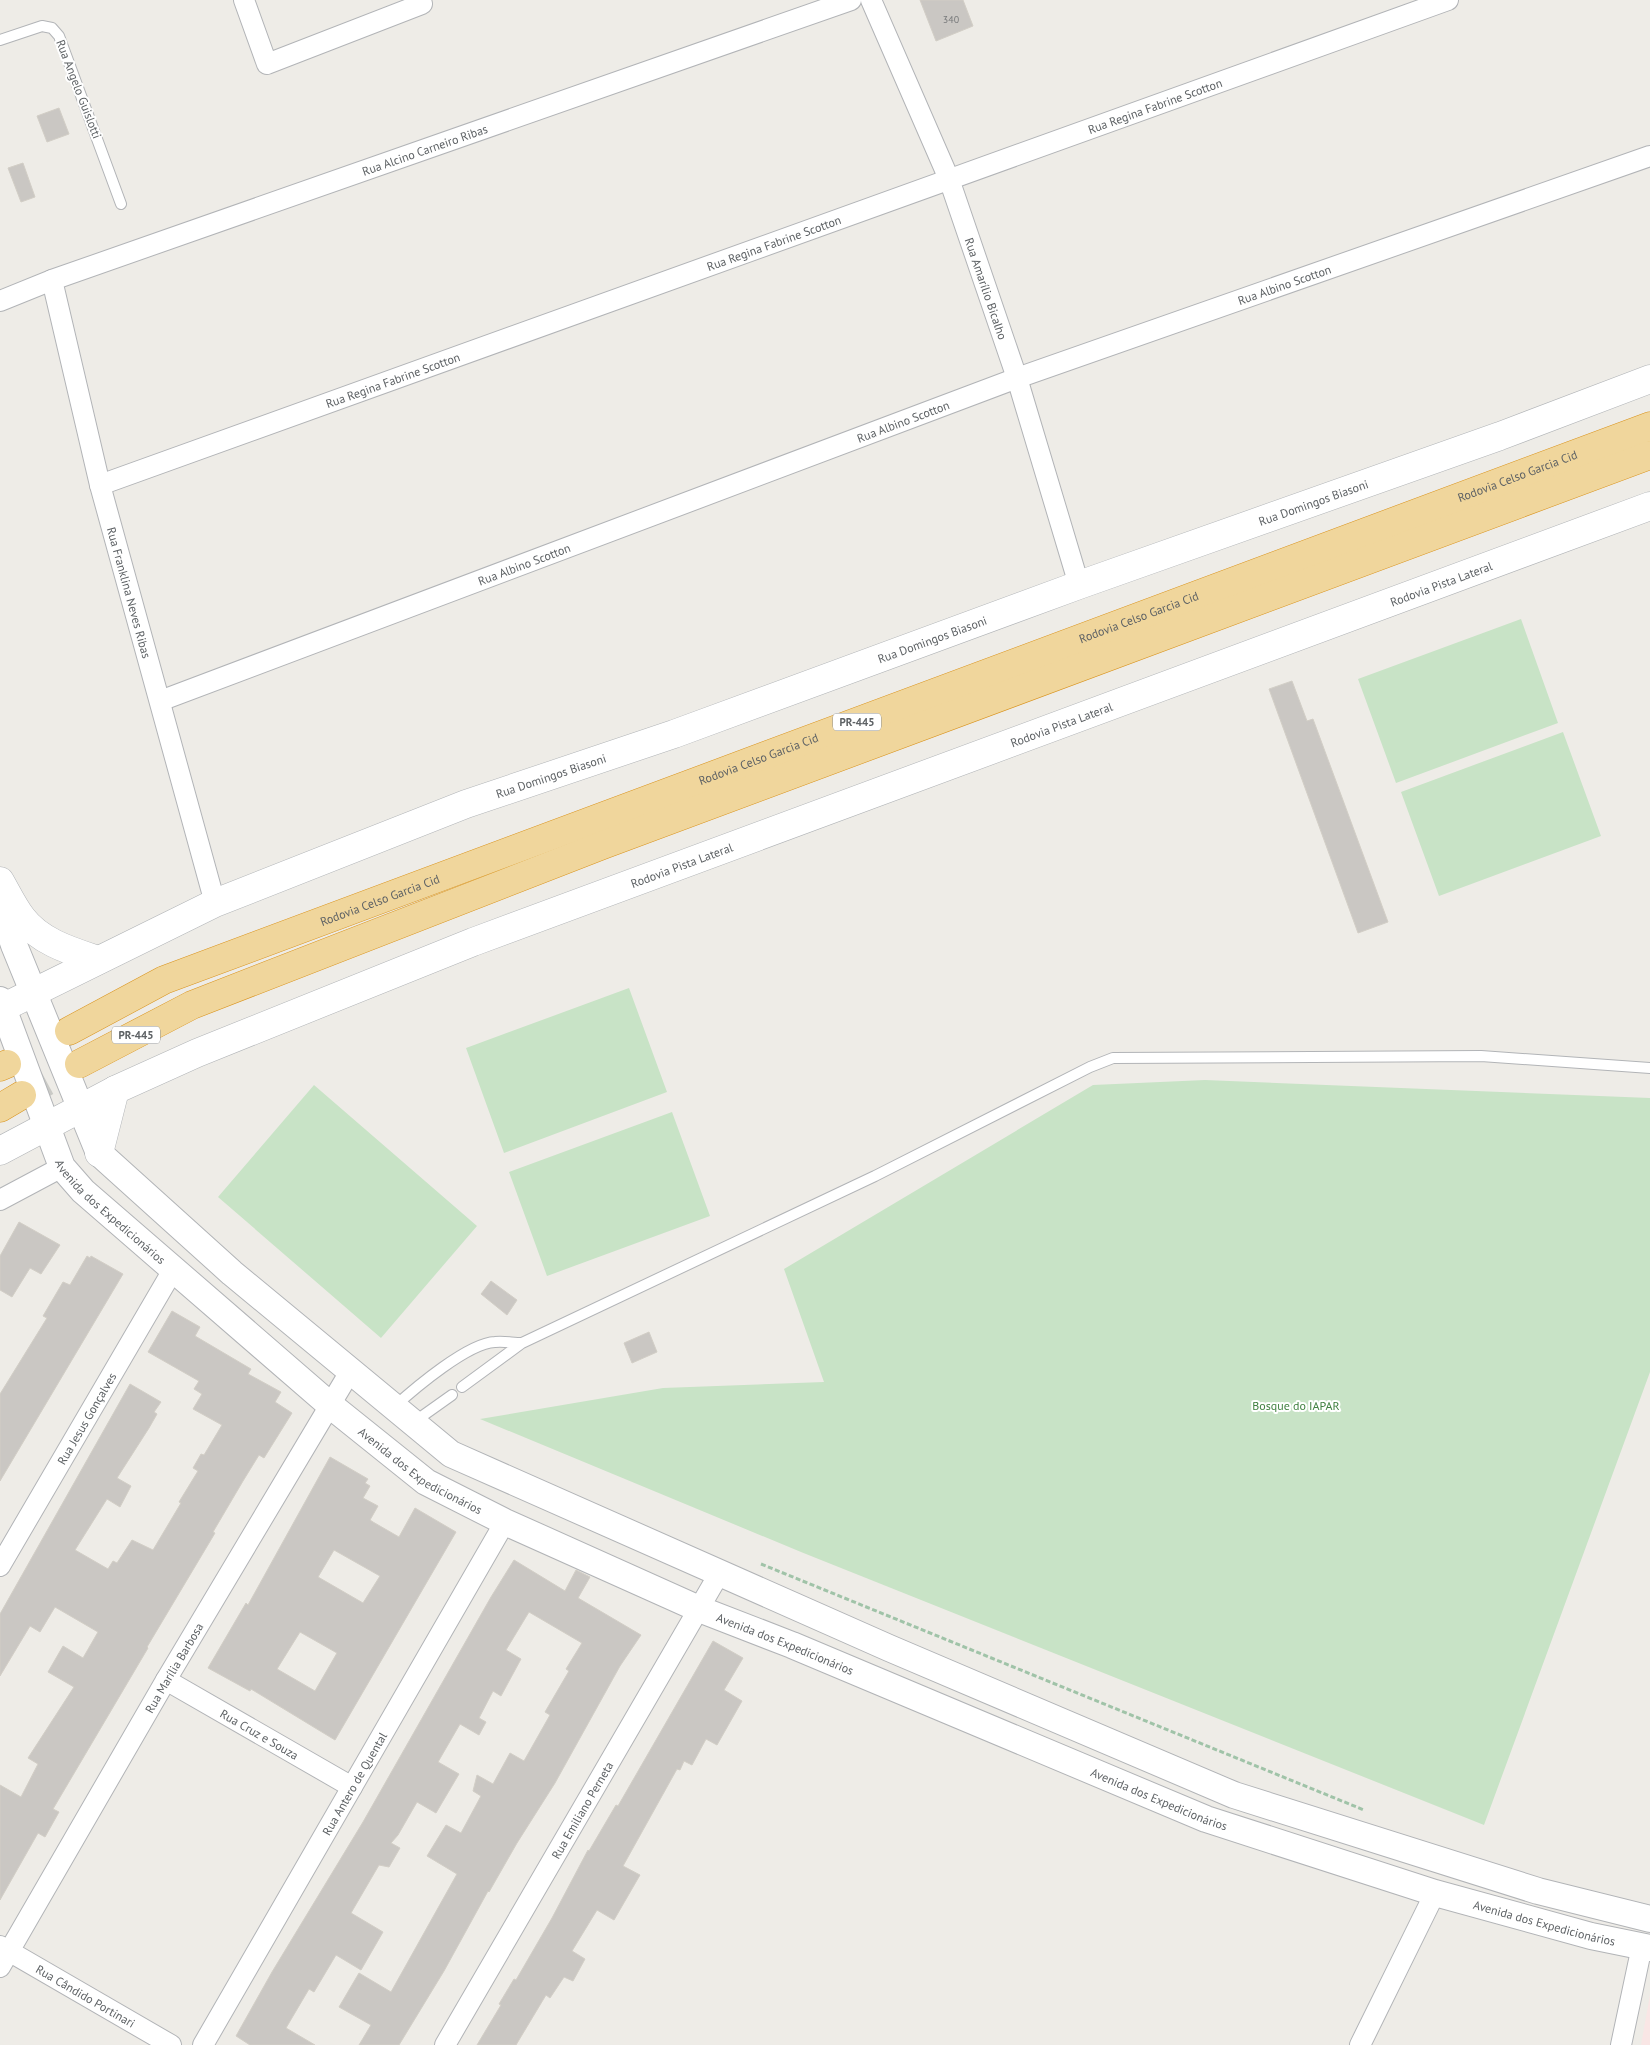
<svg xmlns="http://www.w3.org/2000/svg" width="1650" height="2045" font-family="'PT Sans',sans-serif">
<rect width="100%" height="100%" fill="#eeece7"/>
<path fill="#f9e6e5" d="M1650 1995V2045H1641Z"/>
<path fill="#c8e3c6" d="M1521 619 1558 723 1396 783 1358 679Z
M1563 732 1601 836 1439 896 1401 792Z
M629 988 667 1092 504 1153 466 1048Z
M1205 1080 1650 1098V1372L1484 1825 801 1552 480 1419 663 1388 824 1382 784 1269 1093 1085Z
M314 1085 477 1226 381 1338 218 1197Z
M672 1112 710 1216 547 1276 509 1172Z"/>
<path fill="#cac7c3" stroke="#d2cec6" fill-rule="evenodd" d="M920 0H963L973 26 936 41Z
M59 108 69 134 47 142 37 116Z
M23 163 35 197 21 202 8 168Z
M1292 681 1307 721 1313 719 1388 922 1358 933 1269 689Z
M19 1222 60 1245 41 1274 30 1268 12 1297 0 1290V1256Z
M87 1256 90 1258 91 1256 123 1274 0 1481V1394L47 1318 43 1316 63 1282 70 1285Z
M491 1281 517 1300 507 1315 481 1294Z
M172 1311 200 1327 195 1336 251 1369 248 1374 281 1392 275 1402 292 1413 264 1458 259 1455 243 1481 213 1532 215 1533 147 1647 148 1648 53 1809 59 1812 45 1837 38 1833 0 1900V1785L21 1797 38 1764 28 1758 74 1687 48 1672 63 1646 83 1658 98 1632 55 1607 40 1632 30 1626 0 1676V1614L130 1384 161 1402 154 1412 157 1414 149 1428 117 1478 131 1486 120 1507 107 1499 75 1550 108 1569 113 1561 117 1563 132 1540 153 1550 181 1503 179 1502 198 1471 193 1468 201 1454 204 1455 222 1425 193 1409 202 1394 194 1389 199 1381 148 1352Z
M649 1332 657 1352 632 1363 624 1343Z
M330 1457 368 1479 365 1483 370 1486 363 1498 378 1506 370 1520 373 1522 399 1537 415 1508 456 1532 335 1740 251 1689 250 1691 208 1668 246 1603 248 1605ZM334 1550 380 1576 363 1603 318 1577ZM300 1632 337 1653 315 1691 277 1669Z
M514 1560 565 1591 576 1570 590 1577 578 1598 641 1635 620 1666 555 1783 517 1843 489 1892 488 1891 444 1971 399 2045H359L371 2025 339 2007 359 1973 391 1992 457 1874 427 1856 446 1825 461 1833 481 1796 473 1791 477 1775 493 1784 510 1753 524 1761 550 1715 545 1712 569 1671 566 1669 582 1643 529 1612 506 1650 521 1659 501 1696 493 1691 479 1718 486 1722 479 1735 460 1724 438 1762 459 1774 436 1813 417 1802 398 1835 391 1843 400 1848 389 1867 379 1865 351 1913 383 1932 361 1970 336 1955 314 1992 309 1989 286 2028 315 2045H250L236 2036 272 1972 363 1822 491 1597Z
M713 1641 743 1658 724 1690 742 1701 717 1745 706 1739 692 1765 684 1761 680 1770 677 1769 623 1866 640 1875 614 1920 597 1910 572 1951 585 1959 573 1981 564 1977 550 1998 546 1995 516 2045H477L501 2005 499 2004 514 1979 516 1980 552 1918 588 1850 589 1851 616 1805 618 1806Z"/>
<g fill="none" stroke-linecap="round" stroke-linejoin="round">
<path stroke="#cacac6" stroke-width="28" stroke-dasharray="28 14" stroke-linecap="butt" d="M7 1064 69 1031
M22 1095 79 1064"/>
<g stroke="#b2b4b7" stroke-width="12">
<path id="service" d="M0 40 42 26 52 28 59 36 121 204
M462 1387 522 1343 875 1176 1090 1067 1113 1058 1481 1056 1650 1068
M394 1407C415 1388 468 1343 495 1342 504 1341 513 1343 522 1343
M414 1422 452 1395"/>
</g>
<g stroke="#b2b4b7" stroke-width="22">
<g id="minor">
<path d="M244 0 267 64 422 4 421 0"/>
<path id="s1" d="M871 0 949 179 1017 378 1079 585"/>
<path id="s2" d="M52 280 100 485 215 903"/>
<path id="s3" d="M0 301 52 280 851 0"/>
<path id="s4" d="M100 485 1448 0"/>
<path id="s5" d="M160 701 1017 378 1650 156"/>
<path d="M0 1200 62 1167"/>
<path id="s6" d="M0 1566 173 1270"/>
<path id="s7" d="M166 1680 352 1787"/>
<path id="s8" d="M0 1946 171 2045"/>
<path id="s9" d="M0 1967 166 1680 351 1370"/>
<path id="s10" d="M203 2045 505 1522"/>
<path id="s11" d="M445 2045 719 1574"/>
<path d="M1360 2045 1435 1893"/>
<path d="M1621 2045 1642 1946"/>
</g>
</g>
<g stroke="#b2b4b7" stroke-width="28">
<g id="tertiary">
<path d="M0 905 14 945 99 1153 232 1273 451 1454 889 1648 1234 1795 1538 1891 1650 1919"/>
<path id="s12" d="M0 1000 62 1167 83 1191 330 1405 426 1482 505 1522 699 1609 792 1645 1206 1819 1435 1893 1591 1936 1650 1948"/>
</g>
</g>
<g stroke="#b1b4b7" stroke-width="29">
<g id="secondary">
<path d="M0 881C7 893 13 906 22 918 40 942 71 951 98 960"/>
<path id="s13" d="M0 1009 215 903 466 804 674 734 1079 585 1500 436 1650 379"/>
<path id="s14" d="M0 1151 115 1090 197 1053 473 942 1650 506"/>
<path d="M99 1153 115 1090"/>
</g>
</g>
<g stroke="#d9931c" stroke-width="29">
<g id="motorway">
<path id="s15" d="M69 1031 164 980 1650 426"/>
<path d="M79 1064 192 1005 603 845 1650 455"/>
<path d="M0 1067 7 1064"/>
<path d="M0 1108 22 1095"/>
</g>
</g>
<path stroke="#a0c3a8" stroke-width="3" stroke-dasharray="5 2.5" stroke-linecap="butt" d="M761 1564 1364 1810"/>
<use href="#service" stroke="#fff" stroke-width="10"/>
<use href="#minor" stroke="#fff" stroke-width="20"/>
<use href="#tertiary" stroke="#fff" stroke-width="26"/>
<use href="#secondary" stroke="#fff" stroke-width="28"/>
<use href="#motorway" stroke="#f0d69c" stroke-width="28"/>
</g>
<g text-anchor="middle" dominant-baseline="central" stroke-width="4" stroke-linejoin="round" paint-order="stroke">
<g font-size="10" fill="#797b7c">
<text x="951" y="19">340</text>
</g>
<g fill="#fff" stroke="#8e9193" stroke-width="1">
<rect x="833" y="713.5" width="48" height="17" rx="4"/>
<rect x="112" y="1026.5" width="48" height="17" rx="4"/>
</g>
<g font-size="11" font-weight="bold" fill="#5e6265">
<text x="857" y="722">PR-445</text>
<text x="136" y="1035">PR-445</text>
</g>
<g font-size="12" fill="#5e6265" stroke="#fff">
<text transform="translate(79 89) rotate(69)">Rua Angelo Guislotti</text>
<text stroke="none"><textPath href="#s4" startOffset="1121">Rua Regina Fabrine Scotton</textPath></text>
<text stroke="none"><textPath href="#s3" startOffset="451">Rua Alcino Carneiro Ribas</textPath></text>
<text stroke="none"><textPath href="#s4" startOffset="716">Rua Regina Fabrine Scotton</textPath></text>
<text stroke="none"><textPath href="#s5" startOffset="1199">Rua Albino Scotton</textPath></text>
<text stroke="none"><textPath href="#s1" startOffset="311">Rua Amarílio Bicalho</textPath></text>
<text stroke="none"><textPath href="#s4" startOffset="311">Rua Regina Fabrine Scotton</textPath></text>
<text stroke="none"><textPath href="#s5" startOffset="794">Rua Albino Scotton</textPath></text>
<text stroke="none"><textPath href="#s15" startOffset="1552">Rodovia Celso Garcia Cid</textPath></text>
<text stroke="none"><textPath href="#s13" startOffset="1409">Rua Domingos Biasoni</textPath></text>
<text stroke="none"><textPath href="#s5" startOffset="389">Rua Albino Scotton</textPath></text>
<text stroke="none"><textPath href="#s14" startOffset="1550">Rodovia Pista Lateral</textPath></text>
<text stroke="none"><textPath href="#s2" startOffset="322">Rua Franklina Neves Ribas</textPath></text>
<text stroke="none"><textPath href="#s15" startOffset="1148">Rodovia Celso Garcia Cid</textPath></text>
<text stroke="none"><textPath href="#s13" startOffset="1004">Rua Domingos Biasoni</textPath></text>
<text stroke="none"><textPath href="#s14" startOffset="1145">Rodovia Pista Lateral</textPath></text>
<text stroke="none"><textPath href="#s15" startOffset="742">Rodovia Celso Garcia Cid</textPath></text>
<text stroke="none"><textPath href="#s13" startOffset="599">Rua Domingos Biasoni</textPath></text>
<text stroke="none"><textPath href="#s14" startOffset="740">Rodovia Pista Lateral</textPath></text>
<text stroke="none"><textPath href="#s15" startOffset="338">Rodovia Celso Garcia Cid</textPath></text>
<text stroke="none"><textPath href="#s12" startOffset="244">Avenida dos Expedicionários</textPath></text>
<text stroke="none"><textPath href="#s6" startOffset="171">Rua Jesus Gonçalves</textPath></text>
<text stroke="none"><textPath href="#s12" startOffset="649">Avenida dos Expedicionários</textPath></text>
<text stroke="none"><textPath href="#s12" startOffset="1054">Avenida dos Expedicionários</textPath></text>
<text stroke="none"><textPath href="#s9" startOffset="346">Rua Marília Barbosa</textPath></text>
<text stroke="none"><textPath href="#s7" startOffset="108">Rua Cruz e Souza</textPath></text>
<text stroke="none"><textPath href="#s10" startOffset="302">Rua Antero de Quental</textPath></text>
<text stroke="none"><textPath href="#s12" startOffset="1459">Avenida dos Expedicionários</textPath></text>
<text stroke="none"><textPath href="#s11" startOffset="272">Rua Emiliano Perneta</textPath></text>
<text stroke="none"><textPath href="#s12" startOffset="1864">Avenida dos Expedicionários</textPath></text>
<text stroke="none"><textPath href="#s8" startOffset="99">Rua Cândido Portinari</textPath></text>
</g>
<g font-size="12" fill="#418141" stroke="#fff">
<text x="1296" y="1405">Bosque do IAPAR</text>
</g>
</g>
</svg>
